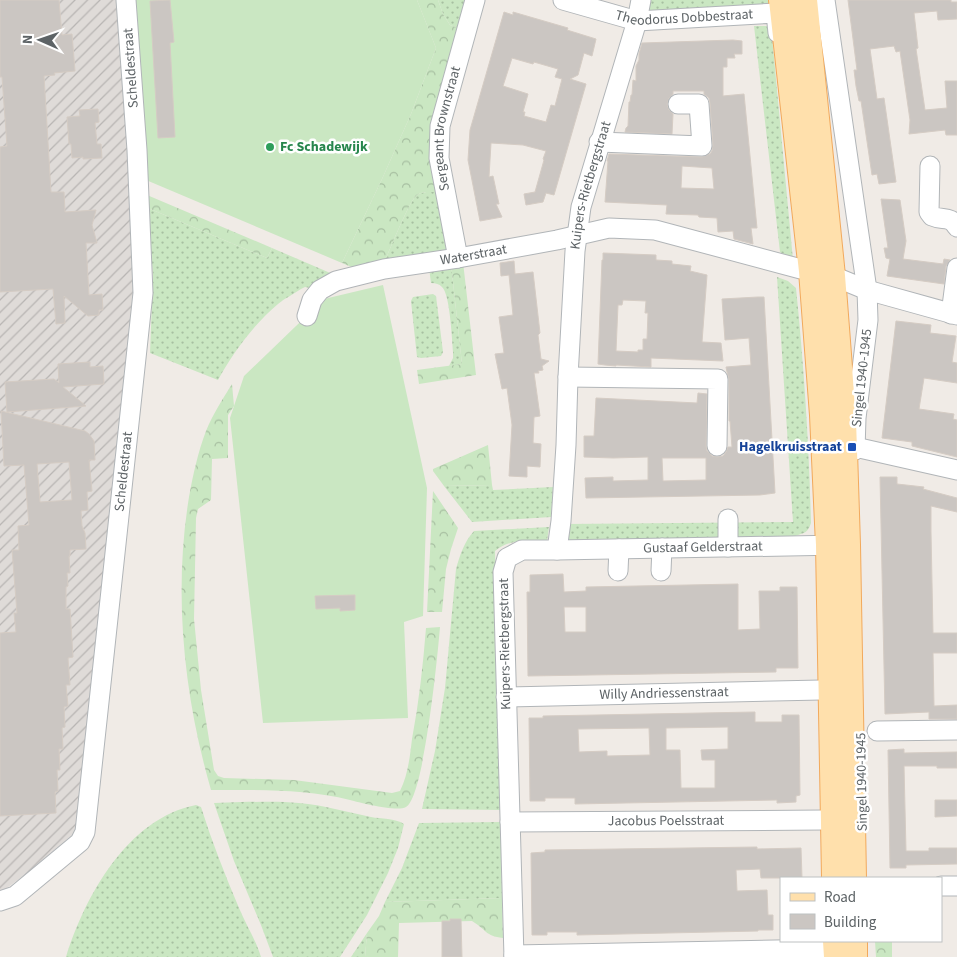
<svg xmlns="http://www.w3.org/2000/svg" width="957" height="957" font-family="'Source Sans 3',sans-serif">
<defs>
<pattern id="industrial-furrows" width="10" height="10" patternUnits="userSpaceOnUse" patternTransform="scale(1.25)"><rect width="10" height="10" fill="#dfdbd8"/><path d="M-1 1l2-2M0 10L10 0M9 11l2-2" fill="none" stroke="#b8b5b3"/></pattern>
<pattern id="grass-dots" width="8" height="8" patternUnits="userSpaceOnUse" patternTransform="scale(1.25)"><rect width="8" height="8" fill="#cae7c2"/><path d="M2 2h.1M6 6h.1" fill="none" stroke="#a7bfa1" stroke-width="1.8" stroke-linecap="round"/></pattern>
<pattern id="forest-crowns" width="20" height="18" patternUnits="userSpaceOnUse" patternTransform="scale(1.25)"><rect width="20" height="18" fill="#cae7c2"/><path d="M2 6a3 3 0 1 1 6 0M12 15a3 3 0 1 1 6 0" fill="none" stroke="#a7bfa1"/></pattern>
</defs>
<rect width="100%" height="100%" fill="#f0ebe6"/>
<path fill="url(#industrial-furrows)" d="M0 0H116L143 293 75 838 0 893Z"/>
<path fill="url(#grass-dots)" d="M438 0H469L461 29 450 25 443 14Z
M647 0H769L770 8 651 12 646 9Z
M754 26H771L793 260 780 252Z
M437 192 448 253 385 260C391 248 409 201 417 195 422 191 431 192 437 192Z
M148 208 267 258 272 248 335 275 310 288 305 287 301 289C294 294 285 298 278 304 254 324 233 353 218 380L150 353 153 276Z
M451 264 462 364 449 366 453 358V352C452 339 450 294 442 287 439 284 436 283 431 283L429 268Z
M777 277 788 281 796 288C804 366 809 445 811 523 808 533 804 533 795 536L561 541 565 524 793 522Z
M433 294 436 296 443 352 441 356 421 358 417 357 411 301 413 297Z
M492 485 493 490 553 487 551 517 472 522 444 486Z
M549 527 547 541C528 541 511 538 495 551L501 810 422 809 435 751 445 688 456 569C460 555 464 542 474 531Z
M241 802C260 802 280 801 299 803 323 805 347 812 371 817 381 819 395 818 404 824L398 848 388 873 367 915 340 957H273L261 925 234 861 214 803Z
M196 805 201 807C212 842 225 875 239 908 246 925 256 940 261 957H66C85 896 128 818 196 805Z
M501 822 502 898 385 902 402 868 419 823Z
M367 933 365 957H351Z"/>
<path fill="url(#forest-crowns)" d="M417 0H438L443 14 450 25 461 29 437 192C431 192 422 191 417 195 409 201 391 248 385 260L356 269 342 263 382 179 411 114 436 48Z
M147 195 272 248 267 258 148 208Z
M463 262 476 375 419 384 417 370 462 364 451 264Z
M232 384 234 406 228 415V458L212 459 211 500 198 509 196 518 194 619 201 690 214 770 218 776 224 778 294 780 392 793 400 791C408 775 410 756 412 739 419 702 423 665 426 628L440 627C438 653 424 798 406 807 397 812 361 803 350 800 305 789 258 790 211 790 184 696 173 595 189 497 193 475 198 452 206 431 213 414 222 400 232 384Z
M488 445 492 485 444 486 433 471V469Z
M433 491 458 528 451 549 446 569 442 612H427Z
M502 898 503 938C485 936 487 930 472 921L399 923 398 957H365L367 933 379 916 385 902Z
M875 941H892V957H876Z"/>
<path fill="#cae7c2" d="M132 0H417L436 48 411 114 382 179 342 263 146 180Z
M383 285 427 488 423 616 404 622 408 718 263 723 230 418 244 376 324 299Z"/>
<path fill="#cbc6c2" stroke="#d5ccc4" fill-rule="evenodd" d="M0 0H59L62 35 72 34 75 71 54 73 55 75 44 76 51 192H64L65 212 96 210 92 225 97 243H86L89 295 102 294 103 310H99V315L88 316 64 296 65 323 56 324 53 289 0 292V147L7 146 2 77H0Z
M170 0 174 42 170 43 175 137 158 138 150 1Z
M848 0H951V2H957V19L938 20 937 11 914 13 918 48 916 49 925 110 947 108 945 81H957V135H946L945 130 909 134 910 120 900 51 896 52 894 46 870 49 877 99 884 98 896 182 879 184 877 174 872 175 861 101H859L856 86 854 70H857Z
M504 12 513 15V12L568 28 567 30 596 39 592 56 584 53 578 75 570 79 586 84 554 195 546 193 543 202 526 205 524 194 535 192 544 160 543 159 546 151 523 145 491 143 489 177 493 176 499 204H496L502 217 480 221 468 160 470 130ZM512 58 533 64 534 62 558 69 555 77 562 79 555 106 551 105 546 122 524 116 525 112H523L528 94 503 86Z
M733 40 742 41V54H734L735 58H727V67H723V96L744 94 757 228H751L753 244 734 239 733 231 718 232 717 218 699 217 698 215 666 214 667 205 605 202 608 161H607L609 154 702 157 710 154 712 151 713 145 710 103 709 98 704 94V91H673V94L669 98 667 104 669 110 673 114 672 134 625 132 626 128 628 126 629 102H630L631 95H632L633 80 636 81V66L639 60V54L642 43ZM682 166 712 168 714 189 681 188Z
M98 109 99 122 95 123 97 144H101L102 158 83 159V157L72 158 71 144H69L67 117 80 116 79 110Z
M881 199 900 200 906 241 903 259 943 264 944 259 950 260 946 266 944 284 887 276 890 259 886 258 884 248H888Z
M603 253 656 255V260L672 261V264L691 266 690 271 707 275 702 342 721 343 723 361 651 358V367L616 365V366L605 365 598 364 602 260H603ZM623 300 646 301 645 313H648L647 339H643V350H638V352L616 351 618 305H622Z
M514 261 515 274 533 272 540 333 538 335 541 359 549 361 542 366 543 370 538 371 539 373H534L540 416 534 417 533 443 541 444 540 467 527 466V477L509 476 512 425 507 388 502 389 495 354 504 353 499 317 513 315 509 275 501 276 500 263Z
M758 297H764L775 493 760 495 586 498 585 478 613 477V481L648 480V457L613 458 584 457V436H594L596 398 697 403 698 393 707 394 706 446 707 451 712 456 717 457 723 456 726 452 728 447H732L730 421H729V379L727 372 726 367 751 365 749 338 725 340 722 299ZM662 458H706V480L663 481Z
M896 321 931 325 930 333 956 336 952 362 957 363V383L924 378 919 409 954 414 953 419 957 420V457L912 446V442L882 438Z
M90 362V367L103 366 104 384 63 387 86 406 7 412 5 382 54 379 59 383 58 364Z
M1 411 85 431 89 434 94 441 95 460H89L92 491 87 492 88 510 81 511 82 526 85 533 86 549 70 550V556H69L70 573H67L68 586 66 587V609H70L73 657 68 658 70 685H66L68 706 64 707 65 727 62 728 63 749H59L60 770H57L58 791 55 792 56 813 0 816V633L16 632 14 613H17L12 550H19L18 526 29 525 24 465 4 466ZM69 462 72 500 40 502 37 464Z
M880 477H897V484L924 487 923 489 957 498V512L931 506V532L933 633H957V653H933L934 706 957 705V719H929V712L885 714Z
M563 574 564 592 586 591V587L738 584V630L760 629 759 591H780V587H797L798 668H776V672L528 676 527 592H530V575ZM564 607H586V632H565Z
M355 595V610L340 611V608L316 609 315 596Z
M755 712V722H782V715H799L800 795 796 796V802L777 803V800L575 804V798H545V801H530L529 718H543V716ZM728 727V749L701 750 702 760H715V788H681L680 750H666V728ZM649 728 650 755 607 756V751L579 752 578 729Z
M904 749V753L957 752V768H937V766H904L906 851H929V848H957V864L906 865V868H890L888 750Z
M935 800H957V816L935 817Z
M757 847V849L801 848 802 878H761L760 869 736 870 737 891 767 890 768 915H773V930H758V931L577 935V932H547V935H532L531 853 545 852V850Z
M450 919H461L462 957H442V921H450Z"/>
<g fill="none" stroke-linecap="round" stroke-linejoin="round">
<g stroke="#b1b5b8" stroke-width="21">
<g id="minor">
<path id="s1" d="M563 0 637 21 776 13 778 33"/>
<path d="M825 0 867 290 868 320 856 418 855 450"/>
<path d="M599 142 702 146 699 104H678"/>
<path d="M930 166 929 212 932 216C943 221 950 215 957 227"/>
<path id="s2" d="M458 258 439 158 440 126 475 0"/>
<path d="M951 314 957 268"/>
<path id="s3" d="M307 316 312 300 320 290 336 281 384 269 458 258 557 240 609 228 655 230 801 269 833 276 867 290 957 315"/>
<path d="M568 377 718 379 717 446"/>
<path d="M855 447 957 470"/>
<path d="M728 547V519"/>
<path id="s4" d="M557 550 841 545"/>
<path d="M618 571 619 549"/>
<path d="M661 571 662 548"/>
<path id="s5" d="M506 697 821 690"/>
<path d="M877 731 957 730"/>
<path id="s6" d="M510 822 824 820"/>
<path d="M941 886H957"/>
<path id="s7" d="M0 901 15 896 80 842 85 832 143 293 137 150 126 0"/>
<path d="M514 955 826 949"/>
<path id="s8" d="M514 957 503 572 507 558 522 550H557L561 521 566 445 568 377 575 251 581 207 637 21 641 0"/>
</g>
</g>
<g stroke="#f2a95c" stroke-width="26">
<path id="major" d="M781 0 811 271 822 415 828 545 834 878
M805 0 833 276 844 420 848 545 854 878
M835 941 836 957
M855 941V957"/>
</g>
<use href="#minor" stroke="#fff" stroke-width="19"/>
<use href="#major" stroke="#ffe0ac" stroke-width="24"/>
</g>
<circle fill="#2e9e5b" stroke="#fff" stroke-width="2" cx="270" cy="147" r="5"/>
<rect fill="#1a4fb4" stroke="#fff" stroke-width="2" x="847" y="442" width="10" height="10" rx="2.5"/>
<g text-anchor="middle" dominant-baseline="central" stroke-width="5" stroke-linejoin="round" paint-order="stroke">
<g font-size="14" fill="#5d6366" stroke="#fff">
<text stroke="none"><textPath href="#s1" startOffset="124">Theodorus Dobbestraat</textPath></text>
<text transform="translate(131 68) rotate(-94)">Scheldestraat</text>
<text stroke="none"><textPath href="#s2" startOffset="132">Sergeant Brownstraat</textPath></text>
<text stroke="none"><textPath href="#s8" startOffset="819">Kuipers-Rietbergstraat</textPath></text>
<text stroke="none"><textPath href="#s3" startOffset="188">Waterstraat</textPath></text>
<text transform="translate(862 378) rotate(-84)">Singel 1940-1945</text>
<text stroke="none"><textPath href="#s7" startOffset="474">Scheldestraat</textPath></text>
<text stroke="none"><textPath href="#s4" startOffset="146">Gustaaf Gelderstraat</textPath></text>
<text transform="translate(505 644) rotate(-91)">Kuipers-Rietbergstraat</text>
<text stroke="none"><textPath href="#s5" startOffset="158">Willy Andriessenstraat</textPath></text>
<text transform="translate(862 782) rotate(-91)">Singel 1940-1945</text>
<text stroke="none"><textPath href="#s6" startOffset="156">Jacobus Poelsstraat</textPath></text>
</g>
<g font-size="14" font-weight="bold" fill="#27864d" stroke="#fff" text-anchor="start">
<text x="280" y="147">Fc Schadewijk</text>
</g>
<g font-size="14" font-weight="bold" fill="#164399" stroke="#fff" text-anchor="end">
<text x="842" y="447">Hagelkruisstraat</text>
</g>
</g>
<rect x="780" y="877" width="162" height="65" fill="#ffffff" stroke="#bec1c2"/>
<rect x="790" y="893" width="25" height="8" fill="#ffe0ac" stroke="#bec1c2"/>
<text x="824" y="902" font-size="15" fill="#5d6366">Road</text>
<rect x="790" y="914" width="25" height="15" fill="#cbc6c2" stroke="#bec1c2"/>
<text x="824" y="927" font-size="15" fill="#5d6366">Building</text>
<g transform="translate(40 40) rotate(272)" stroke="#ffffff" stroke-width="4" paint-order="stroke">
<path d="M0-4L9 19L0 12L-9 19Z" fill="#5d6366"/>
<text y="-8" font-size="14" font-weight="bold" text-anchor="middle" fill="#5d6366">N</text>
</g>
</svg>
